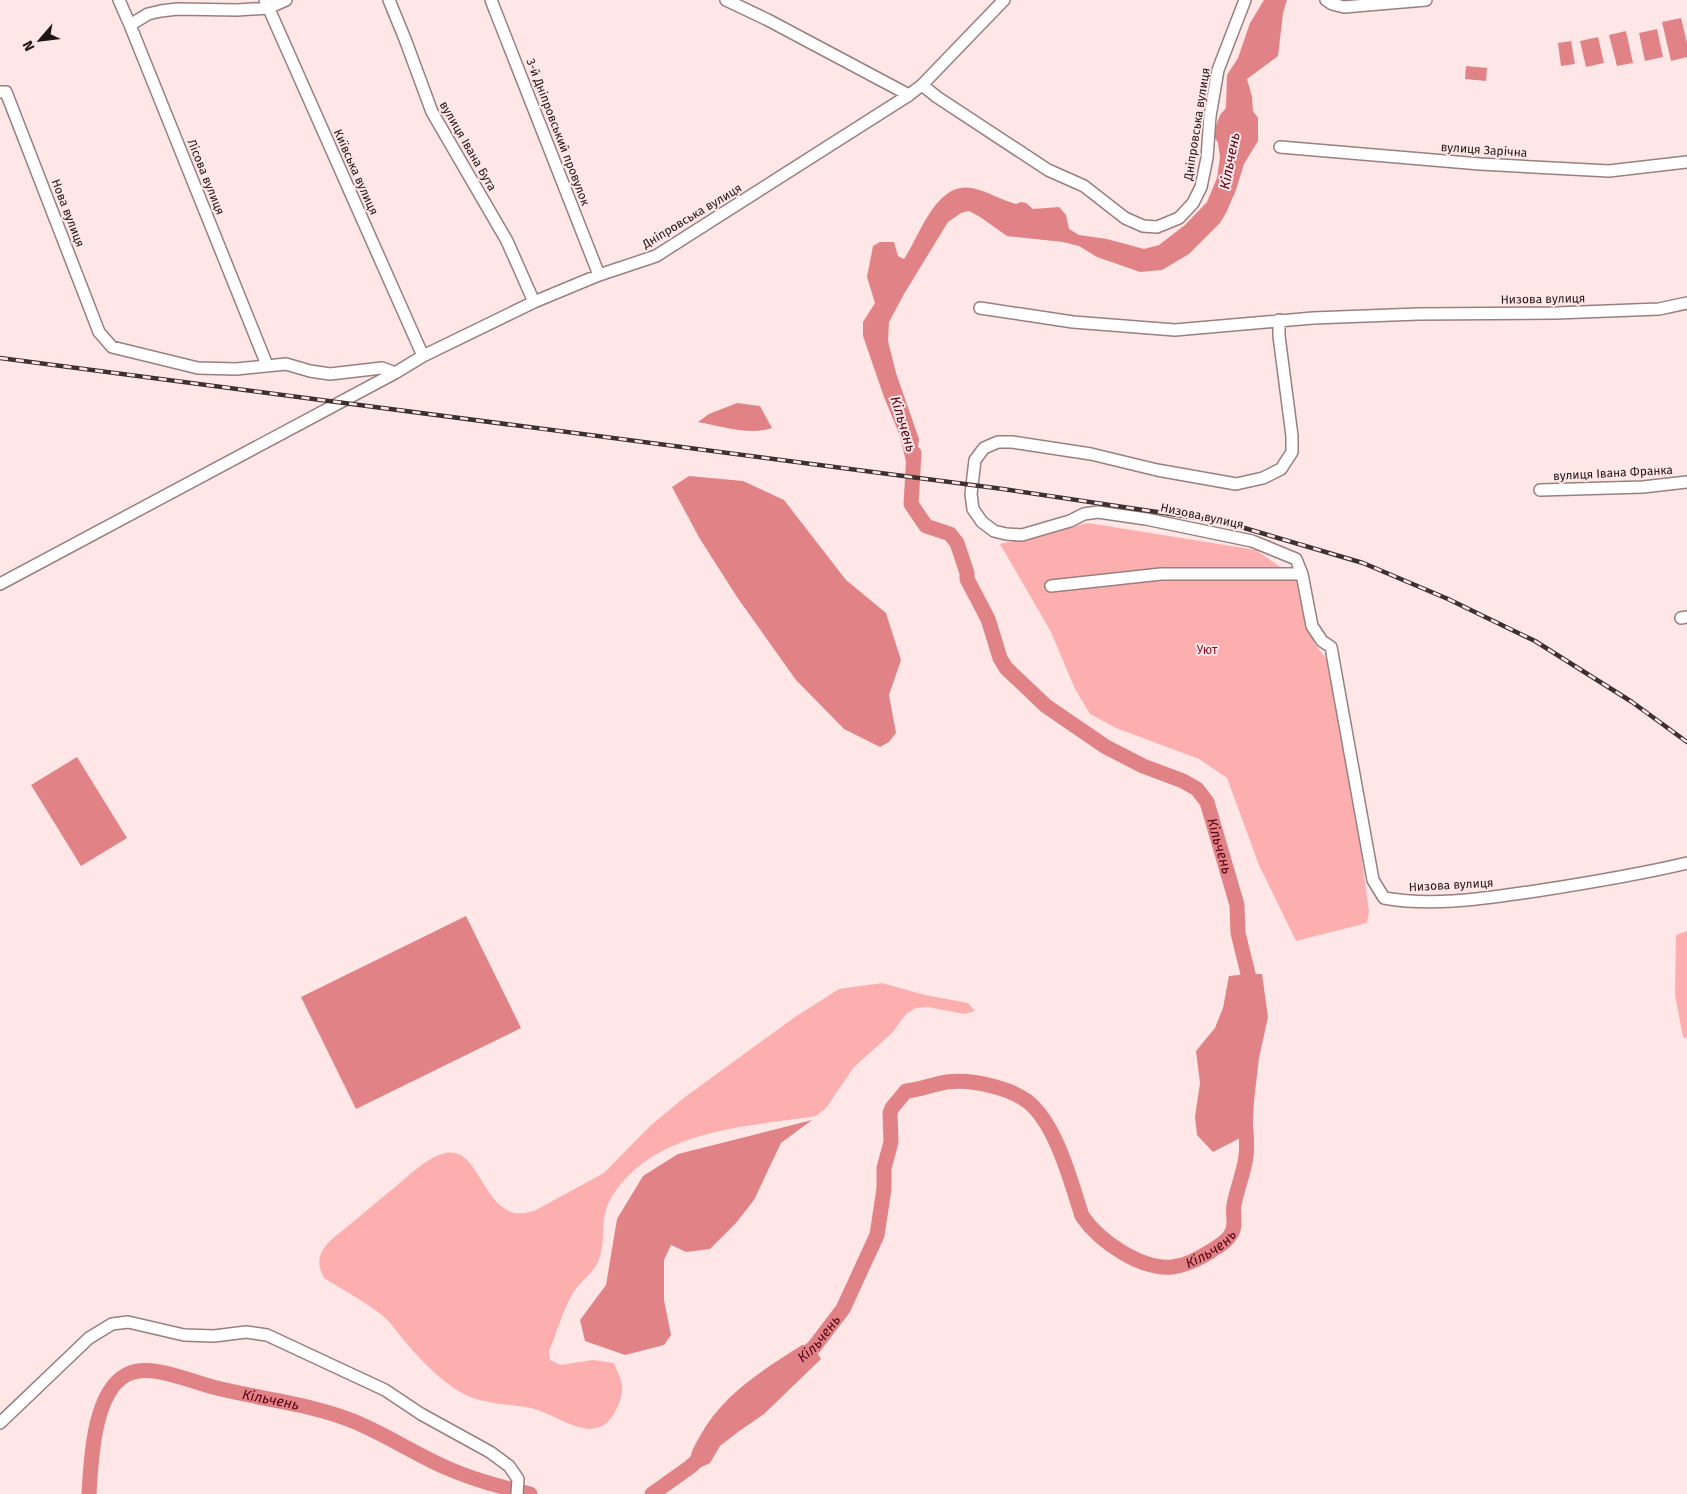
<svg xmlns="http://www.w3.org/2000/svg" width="1687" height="1494" font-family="'Fira Sans',sans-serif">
<rect width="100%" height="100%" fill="#ffe7e7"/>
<path fill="#fdafb0" d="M1088 523 1256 550 1296 578 1314 643 1329 662 1360 844 1369 912 1367 923 1296 941 1259 865 1227 778 1199 759 1116 728 1090 714 1075 689 1051 632 1000 544Z
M1687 931V1038L1683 1037 1675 995 1676 935Z
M882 983 925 995 968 1003 975 1011 964 1014 928 1007 916 1008 906 1014 892 1033 854 1067 826 1108 816 1116C745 1127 651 1129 610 1200 599 1220 607 1242 598 1262 592 1275 578 1283 572 1295 562 1312 557 1333 549 1351L550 1360 560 1365 593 1360 614 1363C623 1385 626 1388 616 1410 596 1451 558 1413 530 1408 505 1403 483 1405 460 1392 438 1379 418 1357 402 1338 396 1330 389 1321 382 1315 364 1301 343 1290 324 1278 312 1256 325 1244 342 1231 360 1216 377 1202 395 1187 410 1175 427 1157 446 1153 484 1146 483 1231 536 1210L604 1173 650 1126 685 1097 795 1017 839 989Z"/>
<path fill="#e18386" d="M1264 0H1287L1283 13 1278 56 1247 79 1252 97 1253 111 1258 118V141L1244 164 1236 190 1226 213 1220 223 1189 254 1162 270 1140 272 1097 257 1079 246 1063 242 1007 236 980 217 969 211 961 213 948 222 904 294 889 322 888 341 896 373 919 439 916 460 919 472H912L907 466 900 436 884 397 863 336V322L875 303 867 277 873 246 880 242H894L898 256 904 259C920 235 936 181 972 188 987 191 1001 200 1016 204L1021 202 1026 203 1033 209 1059 207 1066 215 1069 229 1079 235 1107 239 1144 249 1159 245 1185 225 1207 202 1217 178 1220 157 1218 143 1213 134 1220 115 1226 108 1227 75 1238 58 1250 23Z
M1681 18 1687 43V57L1671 61 1662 22Z
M1657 29 1663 57 1645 61 1639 33Z
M1626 31 1633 63 1617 66 1609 35Z
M1598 37 1604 63 1586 67 1580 41Z
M1571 41 1575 64 1561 66 1558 43Z
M1466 66 1487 68 1486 81 1465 79Z
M737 403 760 406 772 428C750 436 721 426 698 422L709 414Z
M689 476 743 481 784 500 846 580 886 613 901 660 889 695 896 733 889 742 880 747 844 729 796 680 737 597 700 539 672 487Z
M77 757 127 838 81 866 31 785Z
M466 916 521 1028 356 1109 301 997Z
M1248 974H1262L1268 1017 1259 1058 1254 1101 1252 1135H1246L1213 1152 1197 1135 1195 1117 1200 1083 1196 1051 1215 1028 1223 1008 1229 976Z
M812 1120 781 1143 754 1200 736 1223 710 1249 686 1252 671 1245 664 1260V1300L671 1335 664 1345 625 1355 585 1341 580 1320 606 1285 617 1219 643 1176 678 1154Z
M802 1345 814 1347 821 1359 764 1414 738 1432 720 1446 710 1463 695 1470 690 1467C690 1453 693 1448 700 1436 723 1394 763 1370 802 1345Z"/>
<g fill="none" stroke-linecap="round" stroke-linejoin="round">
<g stroke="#e18386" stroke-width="15">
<path id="s1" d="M914 453 911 504 926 526 950 534 957 543 967 573V579L988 619 1000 658 1006 668 1046 706 1106 747 1143 766 1183 781 1197 789 1207 802 1237 905 1238 933 1250 982 1249 994"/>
<path id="s2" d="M798 1360 814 1347 843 1309 877 1235 884 1189V1168L891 1142 890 1113 892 1108 906 1091C920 1090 933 1084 947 1082 962 1080 977 1082 992 1086 1004 1089 1016 1093 1027 1101 1056 1123 1071 1182 1082 1216 1099 1241 1141 1270 1172 1267 1187 1265 1198 1259 1211 1251 1218 1246 1227 1242 1231 1234 1237 1225 1232 1215 1234 1205 1237 1188 1244 1173 1246 1156 1248 1143 1245 1128 1245 1114"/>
<path id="s3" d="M89 1494C91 1462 93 1393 126 1375 150 1362 188 1381 213 1387 259 1399 308 1403 353 1421 385 1434 415 1454 447 1468 474 1480 502 1487 530 1494"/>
<path d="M652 1494 690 1467 704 1454"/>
</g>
<g stroke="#997f7f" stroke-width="14">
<path id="minor" d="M119 0 130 25 267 365
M265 0 423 356
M389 0 405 39 432 112 507 241 534 302
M491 0 599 275
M726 0 768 20 909 95
M1326 0 1332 4 1344 7 1426 0
M130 25 148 14 161 11 177 9 237 10 268 8 286 0
M922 85 937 97 1048 170 1084 186 1125 218 1143 226 1157 227 1179 218 1193 203 1201 187 1207 158 1210 116 1218 70 1245 0
M0 92H6L99 332 112 347 198 368 236 369 286 364 310 371 330 374 382 368 395 373
M1280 147 1480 164 1609 171 1687 162
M980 308 1073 322 1175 330 1313 318 1418 314 1556 313 1659 309 1687 303
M1279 320V336L1292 436V452L1281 469 1263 478 1236 484 1157 470 1091 454 1012 442H998L984 448 975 460 971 494 973 509 982 522 994 531 1006 534 1022 535 1070 521 1084 514 1098 512 1146 519 1252 541 1296 559 1302 574 1312 626 1322 641 1331 647 1373 880 1384 898C1435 907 1486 898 1536 891 1587 883 1637 875 1687 863
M1540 490 1643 487 1687 482
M0 584 395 373 423 356 534 302 599 275 656 256 909 95 922 85 1004 0
M1051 586 1161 574H1302
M1681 618 1687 617
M0 1423 89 1338 112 1324 128 1322 184 1335 214 1336 246 1332 267 1335 385 1390 421 1414 490 1452 509 1466 518 1479 517 1494"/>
</g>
<use href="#minor" stroke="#fff" stroke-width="11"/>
<g stroke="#3c3030" stroke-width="4.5">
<path id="rail" d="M0 358 1003 489 1224 522 1363 563 1448 599 1535 641 1632 702 1687 742"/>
</g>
<use href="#rail" stroke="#ffe7e7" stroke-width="2.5" stroke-dasharray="8" stroke-linecap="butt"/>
</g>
<g text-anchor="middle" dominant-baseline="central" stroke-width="4" stroke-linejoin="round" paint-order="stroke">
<g font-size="12" fill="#201616" stroke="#ffe7e7">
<text transform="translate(1197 124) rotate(-81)">Дніпровська вулиця</text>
<text transform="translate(558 132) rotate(69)">3-й Дніпровський провулок</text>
<text transform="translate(468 146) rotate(60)">вулиця Івана Бута</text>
<text transform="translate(1484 150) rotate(4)">вулиця Зарічна</text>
<text transform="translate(356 172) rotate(66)">Київська вулиця</text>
<text transform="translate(206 177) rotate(68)">Лісова вулиця</text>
<text transform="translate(68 213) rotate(69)">Нова вулиця</text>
<text transform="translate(692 216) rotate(-31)">Дніпровська вулиця</text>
<text transform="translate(1543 299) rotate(-1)">Низова вулиця</text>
<text transform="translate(1613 473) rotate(-3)">вулиця Івана Франка</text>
<text transform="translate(1202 516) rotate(12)">Низова вулиця</text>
<text transform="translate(1451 885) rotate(-3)">Низова вулиця</text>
</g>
<g font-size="12" fill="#831026" stroke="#ffe7e7">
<text x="1207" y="650">Уют</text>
</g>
<g font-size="14" font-style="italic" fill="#570013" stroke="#ffe7e7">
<text transform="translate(1230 161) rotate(-79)">Кільчень</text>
<text transform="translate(903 424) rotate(73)">Кільчень</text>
<text stroke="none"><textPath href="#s1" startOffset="540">Кільчень</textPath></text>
<text stroke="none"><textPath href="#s2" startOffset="706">Кільчень</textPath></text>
<text stroke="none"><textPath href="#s2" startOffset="30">Кільчень</textPath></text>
<text stroke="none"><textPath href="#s3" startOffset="278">Кільчень</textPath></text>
</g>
</g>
<g transform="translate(40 40) rotate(242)" stroke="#ffe7e7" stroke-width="4" paint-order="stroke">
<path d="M0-4L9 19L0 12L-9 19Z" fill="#201616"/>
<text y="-8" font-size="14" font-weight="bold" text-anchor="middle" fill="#201616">N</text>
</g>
</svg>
